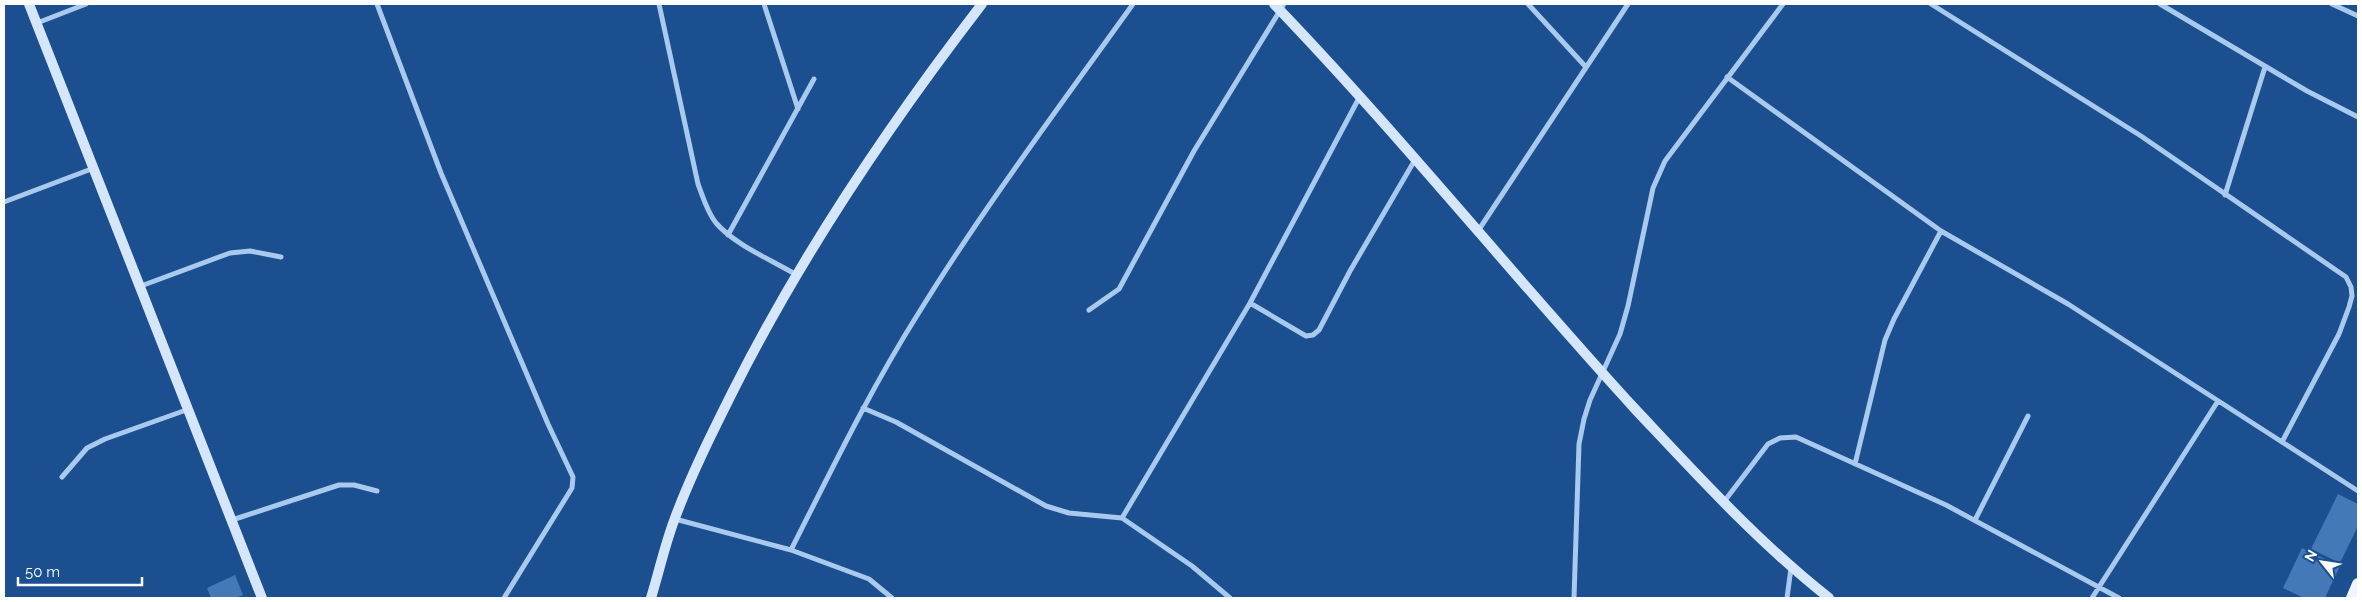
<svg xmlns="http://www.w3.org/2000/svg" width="2362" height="602" font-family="Raleway,sans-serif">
<rect width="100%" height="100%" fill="#1b4f8f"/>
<path fill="#4478b7" d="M2338 494 2358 504V526L2340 563 2311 549Z
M2302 548 2340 566 2325 598H2304L2283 588Z
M235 575 243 595 236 598H211L207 588Z"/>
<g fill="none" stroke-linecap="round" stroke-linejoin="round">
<path stroke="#a9c9ee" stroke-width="5" d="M377 4 441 173 548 424 573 477 572 488 504 598
M659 4 698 184C703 197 707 212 716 223 734 244 771 260 795 274
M764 4 798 109
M1528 4 1585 66
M1931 4 2141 136 2346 277 2351 287 2352 296 2349 307 2339 334 2282 442
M2160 4 2307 91 2358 117
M2332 4 2358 16
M37 23 86 4
M1727 77 1941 231 2068 304 2358 491
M2225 195 2265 67
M4 202 94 168
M1478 231 1628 4
M728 235 814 79
M141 286 230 253 250 251 281 257
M1250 303 1306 336 1313 335 1319 330 1350 271 1416 158
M1089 310 1119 289 1194 151 1284 4
M863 408 896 422 1046 506 1069 513 1122 518 1192 566 1230 598
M1855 464 1885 340 1894 319 1941 231
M62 477 87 448 105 439 189 409
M1723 503 1768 444 1780 438 1796 437 1946 505 2119 598
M1122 518 1250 303 1359 98
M675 519 791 550 869 579 892 598
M232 520 339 485H354L377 491
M1975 520 2028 416
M791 550C831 471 870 390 918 314 984 207 1060 106 1133 4
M1574 598 1579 444 1584 419 1590 400 1620 334 1628 306 1653 188 1665 161 1783 4
M1787 598 1791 568
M2092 598 2218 401"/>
<path stroke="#d6e6fa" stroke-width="10" d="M29 4 262 598
M1274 4C1400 135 1513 276 1636 410 1698 476 1758 542 1829 598
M651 598C659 572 665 544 675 518 691 475 712 433 733 391 802 254 888 126 982 4"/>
<path stroke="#f0f6ff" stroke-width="12" d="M2352 598 2358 584"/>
</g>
<rect width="2362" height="602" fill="none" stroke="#ffffff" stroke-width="10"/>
<g transform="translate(2322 562) rotate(300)" stroke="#1b4f8f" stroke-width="4" paint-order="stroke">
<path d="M0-4L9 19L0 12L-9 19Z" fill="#ffffff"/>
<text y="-8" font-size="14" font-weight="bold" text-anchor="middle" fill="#ffffff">N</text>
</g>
<path d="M18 577v8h124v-8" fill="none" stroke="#ffffff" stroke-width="2.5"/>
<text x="25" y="577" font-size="15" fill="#ffffff" stroke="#1b4f8f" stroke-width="4" paint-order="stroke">50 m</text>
</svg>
